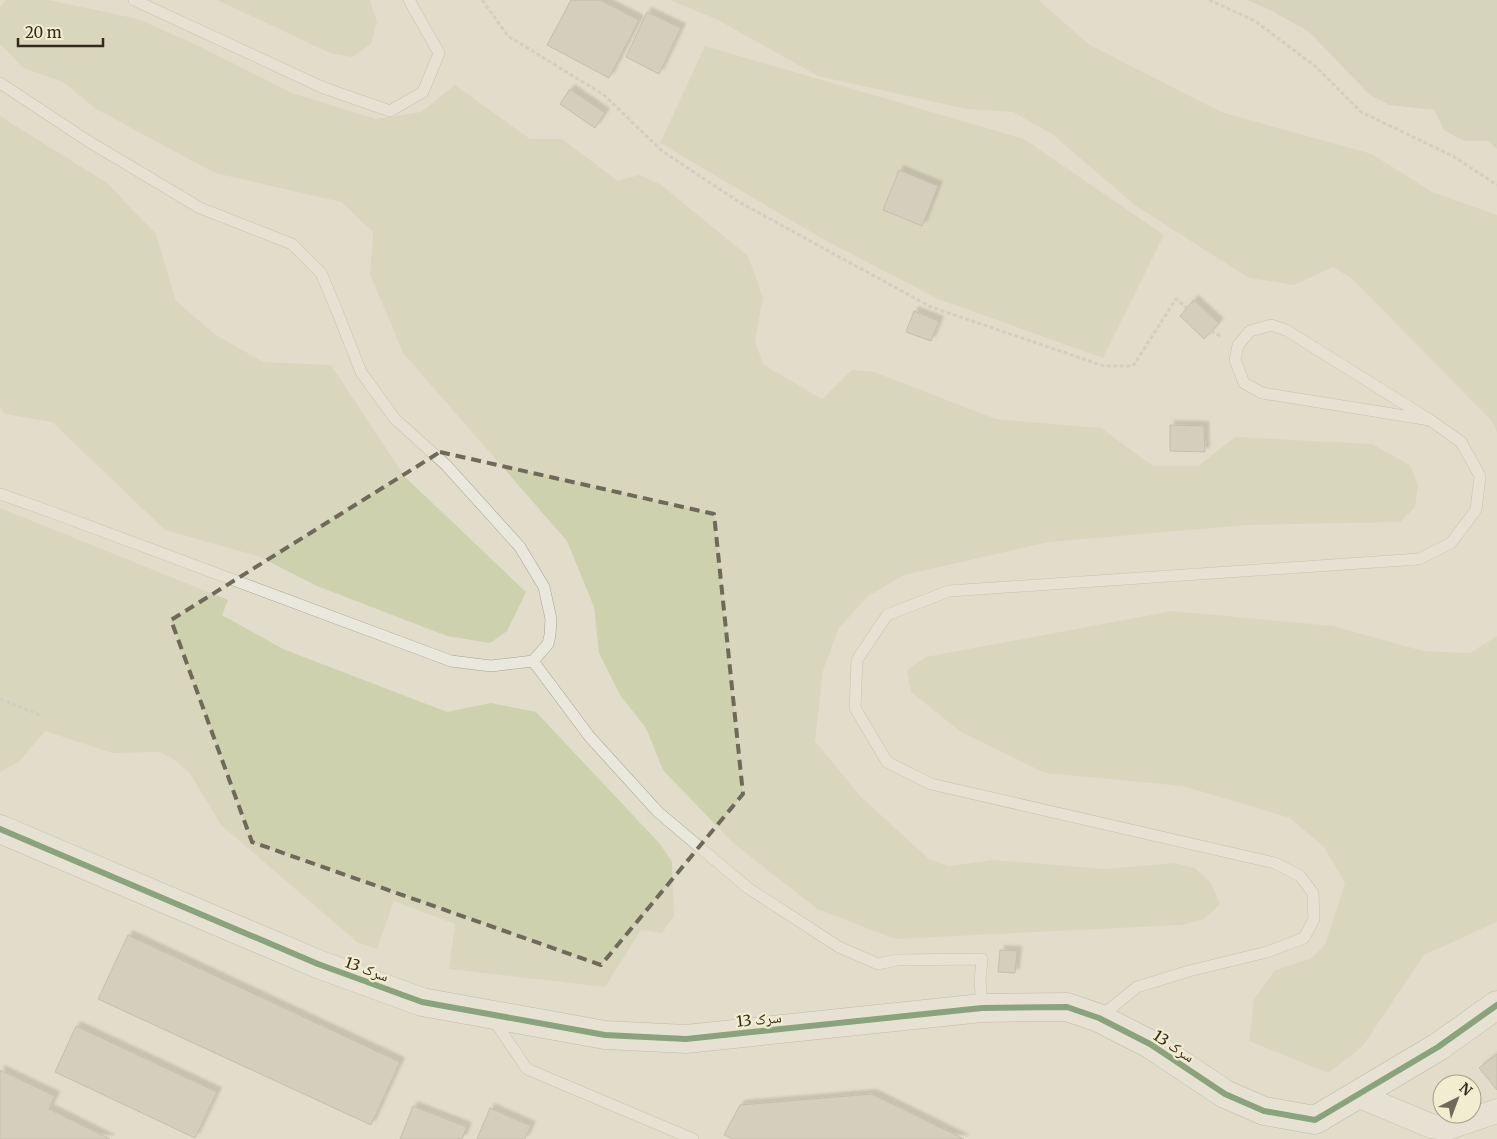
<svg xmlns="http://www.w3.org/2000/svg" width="1497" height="1139" font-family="Merriweather,'Noto Naskh Arabic',serif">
<defs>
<filter id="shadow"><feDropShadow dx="4.5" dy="-4.5" stdDeviation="1" flood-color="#0004"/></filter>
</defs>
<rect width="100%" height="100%" fill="#e1ddca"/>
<path fill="#cdd1ad" d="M6 0H49L138 19 199 46 292 93 376 119 421 112 455 85 530 139H562L618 181 639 175 660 184 748 256 763 297 755 342 764 365 822 399 852 370 874 372 996 419 1101 428 1153 466H1198L1235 437 1372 444 1410 465 1418 485 1415 507 1400 522 1249 525 1049 542 904 575 867 597 839 628 823 671 815 741 861 797 929 859 949 866 993 860 1106 869 1174 863 1195 868 1211 883 1220 904 1204 919 1181 925 895 939 817 909 733 843 663 770 646 728 620 695 599 653 594 607 567 541 403 353 370 274 373 232 341 202 215 173 96 109 63 82 23 68 0 44V7Z
M217 0H370L377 22 371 44 352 57 330 53Z
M670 0H1039L1088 44 1221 112 1372 154 1432 192 1497 215V433L1492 421 1351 278 1333 267 1294 285 1249 278 1136 206 1052 134 1013 112 966 109 818 76 718 20Z
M705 46 1024 139 1164 235 1103 358 938 299 821 238 660 143Z
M0 116 107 183 156 234 176 301 216 335 263 362 331 365 405 477 526 592 507 631 490 643 447 636 317 586 258 556 165 530 52 422 5 414 0 409Z
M0 508 228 600 222 615 283 649 447 712 491 703 536 712 660 844 672 862 674 916 662 933 641 930 605 987 449 969 455 924 394 901 377 949 357 942 221 825 189 772 172 758 159 752 112 753 45 731 20 761 0 772Z
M1172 611 1333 626 1423 651 1470 653 1497 636V922L1424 955 1362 1047 1328 1073 1249 1041 1254 999 1275 970 1310 959 1325 945 1345 883 1324 847 1290 818 1183 786 1045 773 961 732 911 692 907 670 926 657Z"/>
<path fill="#c8cbad" d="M1247 0H1497V149L1488 141H1464L1444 130 1434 110 1389 105 1370 95 1308 31 1270 10Z"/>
<path fill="#c4bcac" stroke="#a1998a" filter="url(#shadow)" d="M571 0H600L639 20 609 78 547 45Z
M647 12 681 28 659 74 626 57Z
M570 89 605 113 595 128 560 104Z
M899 170 938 186 922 226 883 210Z
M1194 300 1219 323 1204 339 1180 316Z
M914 311 939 321 931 341 906 332Z
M1170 425 1204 426 1205 452 1170 451Z
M128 935 400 1062 371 1125 98 999Z
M1000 950 1017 951 1015 973 998 972Z
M76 1026 217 1092 195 1138 55 1072Z
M1497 1054V1090L1479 1068Z
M0 1070 55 1096 49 1109 110 1139H0Z
M872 1094 964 1139H733L724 1135 740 1105Z
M413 1106 467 1127 462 1139H400Z
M490 1108 531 1126 525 1139H477Z"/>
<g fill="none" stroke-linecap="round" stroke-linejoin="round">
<g stroke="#a6a194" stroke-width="12">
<path id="lane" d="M134 0 324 88 390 111 423 92 439 53 409 0
M0 83 88 141 200 208 292 244 321 273 337 311 361 372 395 419 446 465 520 547 544 587 551 619 550 635 548 644 533 661 491 666 451 661 54 513 0 494
M533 661 589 736 658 812 748 888 839 947 878 964 897 960 982 959 980 980 982 1008
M1100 1017 1137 987 1189 971 1267 952 1304 938 1314 919 1313 893 1300 876 1275 863 931 784 887 762 855 708 857 660 887 615 949 591 1419 559 1451 543 1476 510 1480 476 1461 442 1430 420 1262 393 1244 383 1235 360 1238 345 1250 331 1271 325 1286 330 1430 420
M493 1019 527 1069 693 1139"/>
</g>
<g stroke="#a6a194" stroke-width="25">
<path id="street" d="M1357 1095 1431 1126 1447 1128 1497 1111"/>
</g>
<g stroke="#959184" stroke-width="29">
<path id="secondary" d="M0 829 318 964 422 1002 605 1035 686 1039 982 1008 1067 1007 1099 1018 1150 1044 1225 1094 1264 1111 1315 1120 1438 1047 1497 1005"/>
</g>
<path stroke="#c2beb3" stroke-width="3" stroke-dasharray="4 2.5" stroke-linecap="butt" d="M482 0 508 36 604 95 662 151 739 202 931 307 1104 366H1133L1176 299 1187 308
M1209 0 1255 21 1315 66 1361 112 1453 156 1497 185
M1211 331 1222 337
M0 699 40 715"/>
<use href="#lane" stroke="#eae7dc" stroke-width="11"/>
<use href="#street" stroke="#eae7dc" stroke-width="24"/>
<use href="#secondary" stroke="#eae7dc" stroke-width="28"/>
<g stroke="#f2ecd0" stroke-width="9">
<path id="cycleway" d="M0 829 318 964 422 1002 605 1035 686 1039 982 1008 1067 1007 1099 1018 1150 1044 1225 1094 1264 1111 1315 1120 1438 1047 1497 1005"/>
</g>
<use href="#cycleway" stroke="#1b5e20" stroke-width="6"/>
</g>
<path d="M0 0H1497V1139H0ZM440 452 714 514 743 794 601 965 252 842 171 620Z" fill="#e1ddca" fill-opacity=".55" fill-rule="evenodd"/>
<path fill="none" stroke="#70695a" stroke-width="4" stroke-dasharray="10 6" stroke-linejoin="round" d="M440 452 714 514 743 794 601 965 252 842 171 620Z"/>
<g text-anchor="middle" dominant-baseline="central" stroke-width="4.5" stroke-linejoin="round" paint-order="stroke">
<g font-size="15" fill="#332a1d" stroke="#f2ecd0">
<text transform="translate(367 969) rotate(20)">سرک 13</text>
<text transform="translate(759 1019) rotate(-6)">سرک 13</text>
<text transform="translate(1174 1046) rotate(33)">سرک 13</text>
</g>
</g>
<g transform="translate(1457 1099) rotate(42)"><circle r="24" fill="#f2ecd0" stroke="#a69e88"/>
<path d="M0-4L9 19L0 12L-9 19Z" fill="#70695a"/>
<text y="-8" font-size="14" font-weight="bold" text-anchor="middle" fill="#332a1d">N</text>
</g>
<path d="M18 38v8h85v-8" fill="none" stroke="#332a1d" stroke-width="2.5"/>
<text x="25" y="38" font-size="15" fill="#332a1d" stroke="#f2ecd0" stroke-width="4" paint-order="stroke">20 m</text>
</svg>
